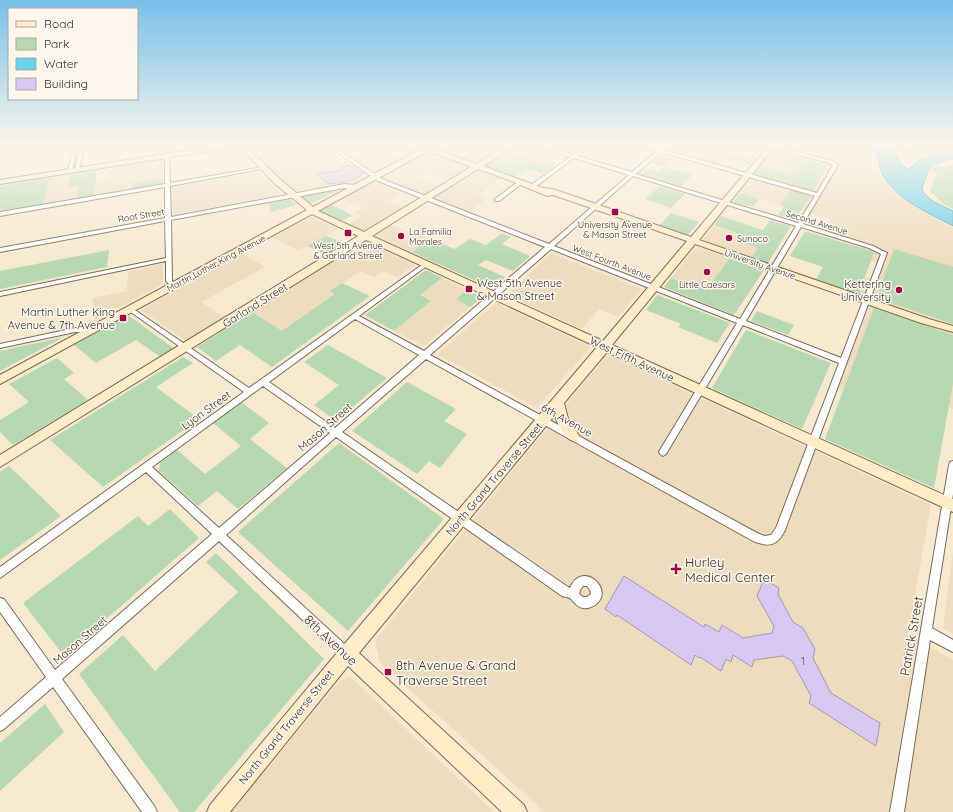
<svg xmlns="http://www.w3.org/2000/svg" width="953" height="812" font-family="Quicksand,sans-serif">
<rect width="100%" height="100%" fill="#f7e8d0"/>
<path fill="#eedcbe" d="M254 146H323L364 176 356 181 296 191 270 168 252 147Z
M336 146H414L418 148 374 171Z
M438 146H503L476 163 434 149Z
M517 146H532L556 153 542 163 508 152Z
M700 146H758L763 148 752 160Z
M779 146H826L868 157 874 174 880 176 894 193 913 206 953 228V409L901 388 893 411 837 389 872 300 817 281 826 265 877 281 883 265 845 253 852 239 824 231 831 219 781 205 795 186 755 175 774 151 838 167 840 163 839 162Z
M427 153 468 167 448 180 425 172 416 178 437 186 424 195 382 178Z
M163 160V178L134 183 133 189 93 196 95 183 111 180 112 168Z
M478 171 501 179 477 195 487 199 468 212 433 198Z
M258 172 282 194 173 215 172 187Z
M70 175 68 187 79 185 77 198 43 204 50 178Z
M751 179 791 190 779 205 740 193Z
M374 182 401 193 388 201 403 207 365 231 349 224 361 216 355 213 364 208 343 199Z
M311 217 338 229 299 251 273 238Z
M392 225 415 235 418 234 430 239 412 252 375 235Z
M714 225 744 235 739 242 758 248 752 257 702 240Z
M365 242 415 265 397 277 383 271 374 277 361 271 330 291 336 294 281 332 252 312Z
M696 247 730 258 706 290 671 278Z
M551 253 642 289 618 317 599 309 582 329 507 295Z
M242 254 265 267 201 302 224 317 186 341 141 310Z
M163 264V284L95 320 92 298 127 291 128 272Z
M442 278 467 290 456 299 470 307 424 346 394 331 431 301 420 295Z
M496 303 591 347 537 408 437 354Z
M606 356H610L931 505 908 634 953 660V812H545L380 663 375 640Z
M953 552V634L943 628Z
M349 677 353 679 494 812H230L340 681Z"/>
<path fill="#b6d9b2" d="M671 146H700L752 160 749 164 723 157 717 164 699 159 705 152 691 148 684 155 667 150Z
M774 151 818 162 827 166 813 191 755 175 761 167 790 174 796 165 768 158Z
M508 152 542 163 547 160 557 163 542 174 527 169 515 176 485 166Z
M662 154 675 158 665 167 692 175 682 186 640 174 647 168 660 172 664 167 652 163Z
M953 164V209L942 203 930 191 937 173 932 171V167H946Z
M97 171 93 196 77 198 79 186 68 187 70 175Z
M50 178 43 204 0 211V186Z
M163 178V184L133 189V183Z
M660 186 685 194 671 208 645 199Z
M343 188 311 204 302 197 303 195Z
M791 190 811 196 794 220 778 215 784 207 779 205Z
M740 193 759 199 753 207 733 202Z
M290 199 296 205 271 212 268 204Z
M331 205 352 215 341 221 320 211Z
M671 213 699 222 688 235 659 226Z
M721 216 763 230 770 220 791 226 768 263 752 257 758 248 739 242 743 235 714 225Z
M805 231 874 252 859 294 816 279 823 267 790 256Z
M502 233 511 237 502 244 530 256 513 271 486 260 478 265 505 277 492 288 412 252 430 239 455 249 470 239 486 245Z
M326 236 345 243 326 255 307 246Z
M894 249 953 267V324L882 300 877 296Z
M109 250 107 267 0 289V271Z
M730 258 764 270 734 315 664 287 671 278 706 290Z
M426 270 442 278 420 295 431 301 394 331 365 315Z
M342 283 370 296 272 367 240 345 216 361 197 347 252 312 282 331 335 294 330 291Z
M467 290 482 297 470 307 456 299Z
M657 295 730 323 717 343 678 327 681 324 646 310Z
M874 308 953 335V383L934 488 825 439Z
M757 311 794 325 788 335 751 321Z
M128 315 176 350 162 358 136 340 96 363 74 345Z
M746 330 831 363 802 429 712 388Z
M64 337 0 371V351Z
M328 345 387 378 336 421 314 405 339 385 304 362Z
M183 357 193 363 156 387 199 419 103 487 50 440Z
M57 358 74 373 64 379 88 400 13 445 0 432V420L29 402 9 384Z
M407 382 456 409 444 421 467 434 440 468 429 461 417 474 352 431Z
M240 401 269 423 250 439 287 468 238 509 217 491 198 506 159 471 160 461 176 449 205 474 241 446 213 423Z
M339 443 444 519 348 631 238 532Z
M9 466 61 516 0 560V472Z
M170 509 199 538 64 656 23 603 138 516 148 526Z
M216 553 324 659 194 812H180L79 674 123 635 155 671 238 592 206 562Z
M45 704 64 732 0 791V743Z"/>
<path fill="#68d2ef" stroke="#5aa2b4" d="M870 146C889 146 895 145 900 164L908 169 911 168C920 155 938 154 953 153V159C930 164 929 166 922 189 926 200 943 206 953 211V226C929 213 901 202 885 179 878 169 880 154 870 146Z"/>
<path fill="#d9c8f4" stroke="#a49bb2" d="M349 165 363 174 353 180 329 184 316 174 343 170 341 168Z
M624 576 704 627 705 624 719 632 722 625 743 638 772 633 774 626 757 596 764 579 779 588 778 594 793 622 803 628 815 649 813 658 831 693 880 723 876 746 809 703 811 696 792 661 783 656 754 660 752 667 733 655 731 662 726 659 721 671 700 657 699 658 695 655 691 665 617 615 616 617 605 609Z"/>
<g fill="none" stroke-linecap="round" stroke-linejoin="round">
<g stroke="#796c57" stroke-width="2">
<path id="street" d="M0 146H5L0 149Z
M73 146H77L72 171 70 172 68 171Z
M80 146H84L79 170 77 171 75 170Z
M328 146H333L382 179 549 244 629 175 574 158 535 187H531V185L570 157 538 146H545L573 155 585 146H590L577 156 632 172 657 151 644 146H652L659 148 662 146H667L664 150 817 193 833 165 829 163 765 146H773L833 161 838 165 803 224 873 246 887 253 785 530C777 547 768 547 753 541L426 359 342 432 568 587 570 588C582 559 616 590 595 605 592 607 587 609 583 608 577 607 575 603 571 599 569 597 565 597 562 596L336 437 226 535 351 650 353 654 351 658 347 660 343 658 219 541 62 679 155 807 157 812H142L53 687 4 729 0 731V717L46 677 0 612V598L4 599 55 670 212 534 146 472 0 578V567L244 392 128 310V308H132L249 388 426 262 428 263V265L359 316 424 351 545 247 378 181ZM661 152 815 196 798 223 636 174ZM633 176 796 226 740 319 554 246ZM801 227 869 248 881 254 841 358 746 321ZM551 249 737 323 660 450 659 452 660 454 663 456 666 454 743 325 839 363 776 528 771 535 765 536 759 534 430 355ZM355 319 419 355 335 428 269 382ZM263 386 330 433 219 528 152 467ZM583 586H587L590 590 591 594 587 597H583L579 594 580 590Z
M902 146C908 146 912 150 918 149L916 146H921L923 149C916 154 908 152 902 146Z
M165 155 169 156 170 183 264 167 266 168 170 186 171 217 344 184 356 185 359 187 356 189 344 188 171 220 172 281 177 286 176 287H172L166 281V261L0 296V292L166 258 165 221 0 252V248L165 218V187L0 216V212L165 184Z
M519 181 524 182 499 201H495V199Z
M75 328H83L90 333 86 335 80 332H75L0 348V344Z
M953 461V494L932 628 953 640V652L930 640 904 812H890L949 465 950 462Z"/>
</g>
<g stroke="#796c57" stroke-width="2">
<path id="secondary" d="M216 146H233L230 148 0 184V180Z
M239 146H246L281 180 313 207 422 148 419 146H434L433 148 476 164 505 146H513L483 166 543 188 553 189 691 237 768 146H775L699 240 929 319 953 326V332L921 323 695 244 612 345 953 499V512L607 352 564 403 568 419 580 437 578 441C567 444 557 425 555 415L359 653 524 805 527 812H502L348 666 230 812H207L210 805 341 648 597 347 366 240 0 467V455L358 236 312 214 0 384V375L307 210 275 184ZM428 151 471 167 364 232 318 211ZM478 169 506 179 547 196 553 195 687 241 603 341 372 236Z"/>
</g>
<use href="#street" fill="#fff" fill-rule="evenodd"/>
<use href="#secondary" fill="#feecc7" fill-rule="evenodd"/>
</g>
<linearGradient id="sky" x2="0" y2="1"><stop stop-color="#75c0eb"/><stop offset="0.56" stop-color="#fbf5ea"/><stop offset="1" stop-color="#fbf5ea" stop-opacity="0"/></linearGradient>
<rect width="953" height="260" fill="url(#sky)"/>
<g fill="#a20742" stroke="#fcf6ed" stroke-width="1.5">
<rect x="611" y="208" width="8" height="8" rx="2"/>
<rect x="344" y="229" width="8" height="8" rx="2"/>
<circle cx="401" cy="236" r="4"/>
<circle cx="729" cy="238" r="4"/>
<circle cx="707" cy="272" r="4"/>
<rect x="465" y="285" width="8" height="8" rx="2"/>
<circle cx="899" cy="290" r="4"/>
<rect x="119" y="314" width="8" height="8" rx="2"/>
<path d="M674 563h4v4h4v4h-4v4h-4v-4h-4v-4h4z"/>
<rect x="384" y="668" width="8" height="8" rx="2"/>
</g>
<g text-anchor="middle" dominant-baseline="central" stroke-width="3" stroke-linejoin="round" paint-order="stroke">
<g font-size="9" fill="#383229" stroke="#fcf6ed">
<text transform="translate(141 215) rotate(-10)">Root Street</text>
<text transform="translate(817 222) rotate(17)">Second Avenue</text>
<text transform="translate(612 262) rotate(21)">West Fourth Avenue</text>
<text transform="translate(216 263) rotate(-28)">Martin Luther King Avenue</text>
<text transform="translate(760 264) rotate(19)">University Avenue</text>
</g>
<g font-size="9" fill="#383229" stroke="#fcf6ed">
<text x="615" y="224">University Avenue<tspan x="615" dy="10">&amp; Mason Street</tspan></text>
<text x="409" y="231" text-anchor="start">La Familia<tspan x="409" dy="10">Morales</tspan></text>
<text x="737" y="238" text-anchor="start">Sunoco</text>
<text x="348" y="245">West 5th Avenue<tspan x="348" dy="10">&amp; Garland Street</tspan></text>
<text x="707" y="284">Little Caesars</text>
</g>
<g font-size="11" fill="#383229" stroke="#fcf6ed" text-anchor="end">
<text x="477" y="283" text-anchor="start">West 5th Avenue<tspan x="477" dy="13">&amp; Mason Street</tspan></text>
<text x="891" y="284">Kettering<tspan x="891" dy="13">University</tspan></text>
<text x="115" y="312">Martin Luther King<tspan x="115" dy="13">Avenue &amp; 7th Avenue</tspan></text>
</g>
<g font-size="11" fill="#383229" stroke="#fcf6ed">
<text transform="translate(255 305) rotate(-32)">Garland Street</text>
<text transform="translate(632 359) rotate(25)">West Fifth Avenue</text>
<text transform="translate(206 410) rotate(-36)">Lyon Street</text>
<text transform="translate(567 420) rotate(29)">6th Avenue</text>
<text transform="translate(325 427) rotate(-41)">Mason Street</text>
<text transform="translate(494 479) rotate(-50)">North Grand Traverse Street</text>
<text transform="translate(80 640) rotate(-41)">Mason Street</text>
<text transform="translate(286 727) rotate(-51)">North Grand Traverse Street</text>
</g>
<g font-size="11" fill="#60585c">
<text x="803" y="661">1</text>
</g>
<g font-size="13" fill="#383229" stroke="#fcf6ed" text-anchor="start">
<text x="685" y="562">Hurley<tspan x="685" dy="15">Medical Center</tspan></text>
<text x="396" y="665">8th Avenue &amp; Grand<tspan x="396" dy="15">Traverse Street</tspan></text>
</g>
<g font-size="13" fill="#383229" stroke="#fcf6ed">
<text transform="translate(911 636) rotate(-80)">Patrick Street</text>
<text transform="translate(331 640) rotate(43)">8th Avenue</text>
</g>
</g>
<rect x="8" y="8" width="130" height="92" fill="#fcf6ed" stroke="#aea89f"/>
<rect x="16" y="21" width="20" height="6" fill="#feecc7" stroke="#aea89f"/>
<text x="44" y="28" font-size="12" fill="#383229">Road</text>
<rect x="16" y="38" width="20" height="12" fill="#b6d9b2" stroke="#aea89f"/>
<text x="44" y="48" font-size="12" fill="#383229">Park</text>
<rect x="16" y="58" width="20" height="12" fill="#68d2ef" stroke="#aea89f"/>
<text x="44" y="68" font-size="12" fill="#383229">Water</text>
<rect x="16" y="78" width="20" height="12" fill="#d9c8f4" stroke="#aea89f"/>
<text x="44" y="88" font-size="12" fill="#383229">Building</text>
</svg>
